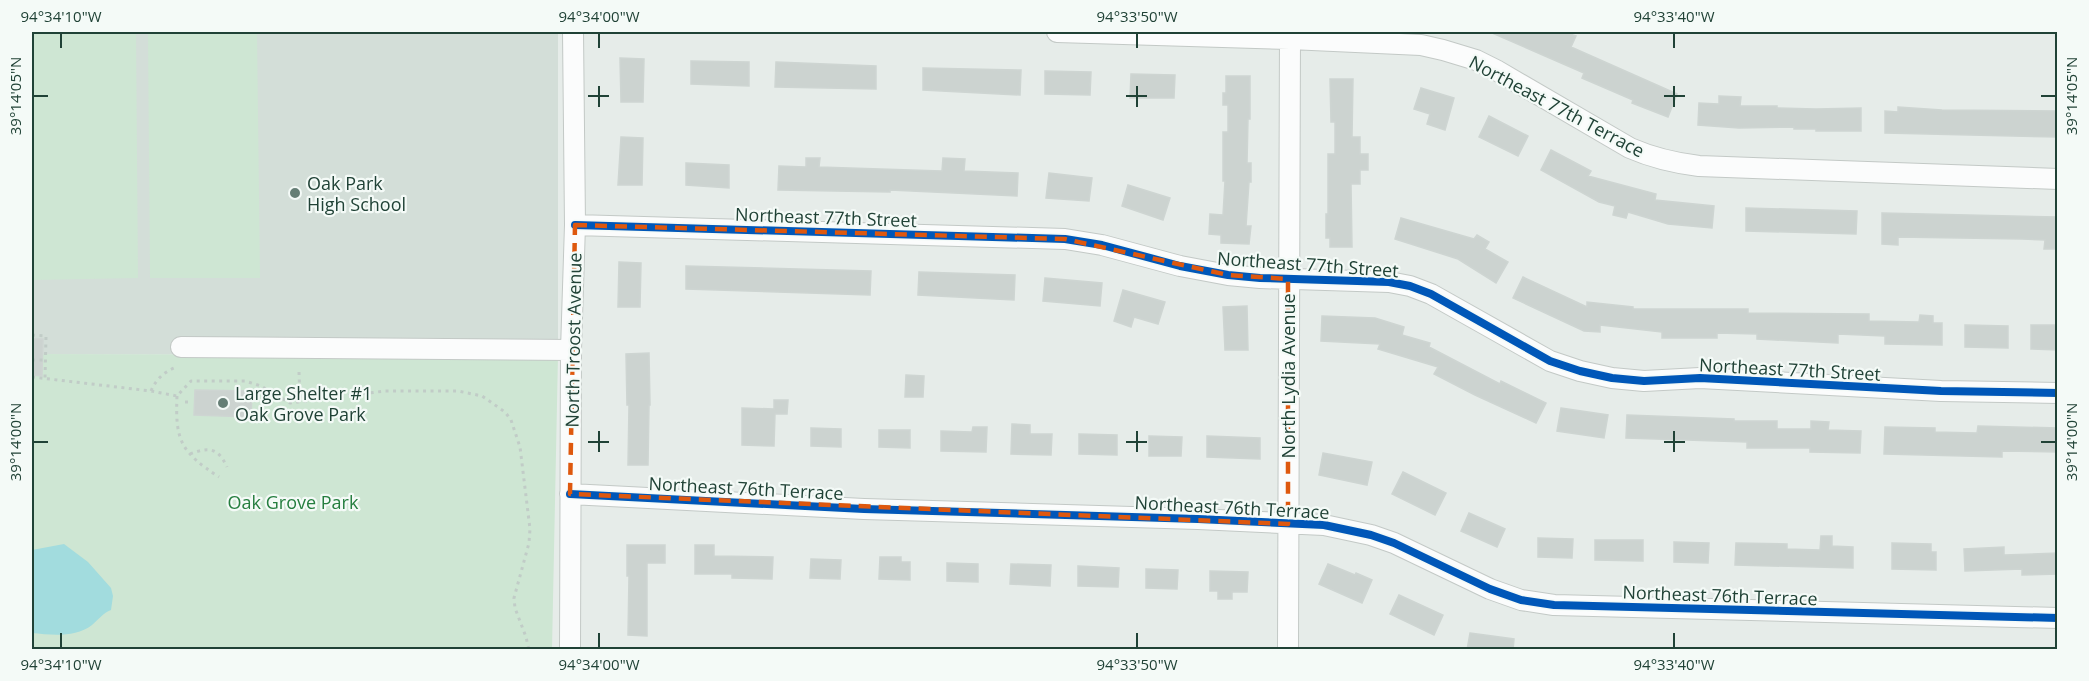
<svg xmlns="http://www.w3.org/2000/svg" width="2089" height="681" font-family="'Open Sans',sans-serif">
<rect width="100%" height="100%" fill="#e6ece9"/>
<path fill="#d3ded8" d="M32 32H558V355L32 354Z"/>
<path fill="#cee6d3" d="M148 32H257L260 278H150Z
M32 33H136L138 278 32 280Z
M32 354 558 355 552 649 32 650Z"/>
<path fill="#a2dcde" d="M64 544 88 562 111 588 113 596 111 610C103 613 99 619 92 625 75 638 51 635 32 633V550Z"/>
<path fill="#ccd3d0" stroke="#ced5d2" stroke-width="1.5" d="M1490 32H1564L1576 36 1571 47 1677 94 1668 117 1632 103 1633 100 1582 78 1584 73Z
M620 58 644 59 643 102H621Z
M691 61 749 62V86L691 84Z
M776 62 876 66V89L775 87Z
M923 68 1021 70 1020 95 923 90Z
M1045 71 1091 72 1090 95 1045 94Z
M1131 74 1175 75 1174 98H1130Z
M1226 76H1250V119H1248L1247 163H1251V182H1249L1246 226H1251L1249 244 1221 243V235L1209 234 1210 214 1223 215 1225 181H1223V132H1228V105H1223V93H1226Z
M1330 79H1353L1352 137H1360V154H1368V170H1360V184H1351L1352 247H1330V238H1326V214H1328V154H1335V122H1331Z
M1421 88 1454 98 1445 130 1427 124 1430 114 1414 109Z
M1719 96 1741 97 1740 106H1777V108L1816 109 1861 108V131H1816V129H1794V127L1739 128 1698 125 1699 103 1719 104Z
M1898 107 1942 110 2058 111V137L1885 133V111L1898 112Z
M1489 116 1528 136 1518 156 1479 137Z
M621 137 643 138 642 185H618Z
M1551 150 1591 171 1588 176 1656 194 1655 200 1714 206 1712 228 1668 224 1628 212 1626 218 1613 215 1615 206 1599 202 1541 170Z
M806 158H820L819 167 942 171 943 158 965 159 964 171 1018 173 1017 196 890 190V192L778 190 779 166 806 167Z
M686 163 729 165V188L686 185Z
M1049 173 1092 178 1089 201 1046 198Z
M1128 185 1170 198 1163 220 1122 206Z
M1746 208 1857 211 1856 234 1746 231Z
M1882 213 2058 217V249H2044L2045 240 2022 239 1898 237V245L1882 244Z
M1401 218 1474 239 1477 235 1489 242 1485 249 1508 262 1496 283 1458 259 1395 239Z
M619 262 641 263 640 307H618Z
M686 266 871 271 870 295 686 289Z
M919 272 1015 275 1014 300 918 295Z
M1523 277 1587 307V302L1633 307V309H1748V313L1869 314V321L1919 322 1920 315 1933 316V323H1942V345L1885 344V336L1838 334V343L1757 339V334L1717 333V338H1662V332L1600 325V332L1584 331 1513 298Z
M1045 278 1102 283 1100 306 1043 301Z
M1123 290 1165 302 1158 324 1134 317 1131 327 1114 321Z
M1247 306 1248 350H1225L1223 307Z
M1322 316 1375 318 1404 327 1402 335 1430 343 1429 347 1500 384 1501 381 1546 403 1536 423 1475 395 1434 374 1438 367 1378 349 1380 344 1321 341Z
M1965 325 2008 326V348L1965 347Z
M2031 325H2058V350L2031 349Z
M32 339H43L42 376 32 375Z
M649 353 650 405H649L648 465H628L629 405H627L626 354Z
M906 375 924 376 923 397H905Z
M195 390 252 391 251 417 194 415Z
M774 400H788L787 414H775L774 446 742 445V408L774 409Z
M1561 408 1608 415 1604 438 1557 431Z
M1627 415 1734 419V421H1777V429H1811V421L1829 422 1828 430 1861 431 1860 453 1810 452V448H1747V442L1626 438Z
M1012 424 1030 425V434H1052L1051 455 1011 454Z
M1978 426 2058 428V452L2002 451V457L1884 454 1885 427 1935 428V432L1977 433Z
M973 427H987L986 452 941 451V431L972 432Z
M811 428 841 429V447L811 446Z
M879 430H910V448L879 447Z
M1079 434 1117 435V455L1079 454Z
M1149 436 1182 437 1181 456H1149Z
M1207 436 1260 438V459L1207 457Z
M1323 453 1372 462 1367 485 1319 475Z
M1403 472 1446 493 1435 515 1392 494Z
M1469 513 1505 529 1497 547 1461 531Z
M1821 536H1832V546L1853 547V568L1735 565 1736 543 1787 544V549L1820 550Z
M1538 538 1573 539 1572 558 1538 557Z
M1595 540H1643V561L1595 560Z
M1674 542 1709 543 1708 563 1674 562Z
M1892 543 1931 544V552H1936V570L1892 569Z
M627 545H665V563H647V636L628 635 629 576H627Z
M695 545H714V556L773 557 772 579 732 578V574H695Z
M2004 547V555L2058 553V574L2022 575V569L1965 571 1964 549Z
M880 557H901V562H910V580L879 579Z
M811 559 841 560 840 579 810 578Z
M947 563 978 564V582L947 581Z
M1011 564 1051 565 1050 586 1010 584Z
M1328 564 1355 575 1356 573 1372 580 1362 603 1319 584Z
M1078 566 1119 568 1118 587 1078 586Z
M1146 569 1178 570 1177 589 1146 588Z
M1210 571 1248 572 1247 592H1232V599H1218V591H1210Z
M1399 595 1443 615 1434 635 1390 614Z
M1470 633 1514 639 1513 650H1467Z"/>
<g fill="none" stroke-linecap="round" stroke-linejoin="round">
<g stroke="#c3c9c6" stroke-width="22">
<path id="minor" d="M1057 32 1290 39 1421 45 1443 50 1476 60 1496 70 1630 148C1653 158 1674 163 1699 166L2058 179
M575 225 1065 239 1102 245 1180 266 1228 275 1260 278 1389 282 1410 286 1431 294 1550 361 1580 371 1612 378 1644 381 1700 378 1941 391 2058 393
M181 347 571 350
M570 494 864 509 1198 519 1324 525 1371 535 1394 543 1490 589 1521 600 1554 605 2058 618
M570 650 571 350 575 225 573 32
M1288 650 1290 32"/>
</g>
<path stroke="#c1ccc7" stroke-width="3" stroke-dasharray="3 4.5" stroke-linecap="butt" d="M32 335 46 336 45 378
M32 360H46
M299 372 300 400
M32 377 151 391 177 396 191 381H245L261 386 290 403 385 391H458L482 396 505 412 511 420 520 447 530 529 529 543 514 598 515 608 526 637 529 650
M151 391C156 379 165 371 177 367
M177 396C175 441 181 452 219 477
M185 402H188
M190 454C208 447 218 447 227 467"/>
<use href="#minor" stroke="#fbfcfc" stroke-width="20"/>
<g stroke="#f4faf7" stroke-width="11">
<path id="cycleway" d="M575 225 1065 239 1102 245 1180 266 1228 275 1260 278 1389 282 1410 286 1431 294 1550 361 1580 371 1612 378 1644 381 1700 378 1941 391 2058 393
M570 494 864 509 1198 519 1324 525 1371 535 1394 543 1490 589 1521 600 1554 605 2058 618"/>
</g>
<use href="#cycleway" stroke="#0057b8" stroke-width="8"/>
</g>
<path fill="none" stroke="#de580e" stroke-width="4.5" stroke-dasharray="12 8" stroke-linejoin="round" d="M575 225 1065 239 1228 275 1288 279V524L570 494Z"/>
<path fill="none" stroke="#204236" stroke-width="2" d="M61 33V48M599 33V48M1137 33V48M1674 33V48M599 86V107M1137 86V107M1674 86V107M33 96H48M588 96H609M1126 96H1147M1664 96H1685M2041 96H2056M599 431V452M1137 431V452M1674 431V452M33 442H48M588 442H609M1126 442H1147M1664 442H1685M2041 442H2056M61 633V648M599 633V648M1137 633V648M1674 633V648"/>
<g fill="#657e75" stroke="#f4faf7" stroke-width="2">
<circle cx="295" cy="193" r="6"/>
<circle cx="223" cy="403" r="6"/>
</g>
<g text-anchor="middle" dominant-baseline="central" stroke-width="4.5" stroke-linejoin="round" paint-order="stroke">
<g font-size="18" fill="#204236" stroke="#f4faf7">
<text transform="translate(1557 106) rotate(28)">Northeast 77th Terrace</text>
<text transform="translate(826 217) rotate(2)">Northeast 77th Street</text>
<text transform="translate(1308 264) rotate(4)">Northeast 77th Street</text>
<text transform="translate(573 340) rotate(-89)">North Troost Avenue</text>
<text transform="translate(1790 369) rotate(3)">Northeast 77th Street</text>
<text transform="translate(1288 376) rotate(-90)">North Lydia Avenue</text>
<text transform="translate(746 488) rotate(3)">Northeast 76th Terrace</text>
<text transform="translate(1232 507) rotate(3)">Northeast 76th Terrace</text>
<text transform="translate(1720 595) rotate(2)">Northeast 76th Terrace</text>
</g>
<g font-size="18" fill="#204236" stroke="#f4faf7" text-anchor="start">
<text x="307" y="183">Oak Park<tspan x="307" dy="21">High School</tspan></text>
<text x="235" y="393">Large Shelter #1<tspan x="235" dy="21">Oak Grove Park</tspan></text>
</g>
<g font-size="18" fill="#257e3f" stroke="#f4faf7">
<text x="293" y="502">Oak Grove Park</text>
</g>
</g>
<rect width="2089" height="681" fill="none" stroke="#f4faf7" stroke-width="66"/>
<rect x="33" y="33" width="2023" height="615" fill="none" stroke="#204236" stroke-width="2"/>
<g font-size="15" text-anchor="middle" fill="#204236">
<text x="61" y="22">94°34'10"W</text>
<text x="599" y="22">94°34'00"W</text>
<text x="1137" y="22">94°33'50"W</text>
<text x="1674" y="22">94°33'40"W</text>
<text transform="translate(16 96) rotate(-90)" y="5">39°14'05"N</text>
<text transform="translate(2072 96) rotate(-90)" y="5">39°14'05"N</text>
<text transform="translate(16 442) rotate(-90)" y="5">39°14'00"N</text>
<text transform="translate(2072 442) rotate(-90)" y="5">39°14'00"N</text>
<text x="61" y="670">94°34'10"W</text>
<text x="599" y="670">94°34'00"W</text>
<text x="1137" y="670">94°33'50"W</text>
<text x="1674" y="670">94°33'40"W</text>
</g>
</svg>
